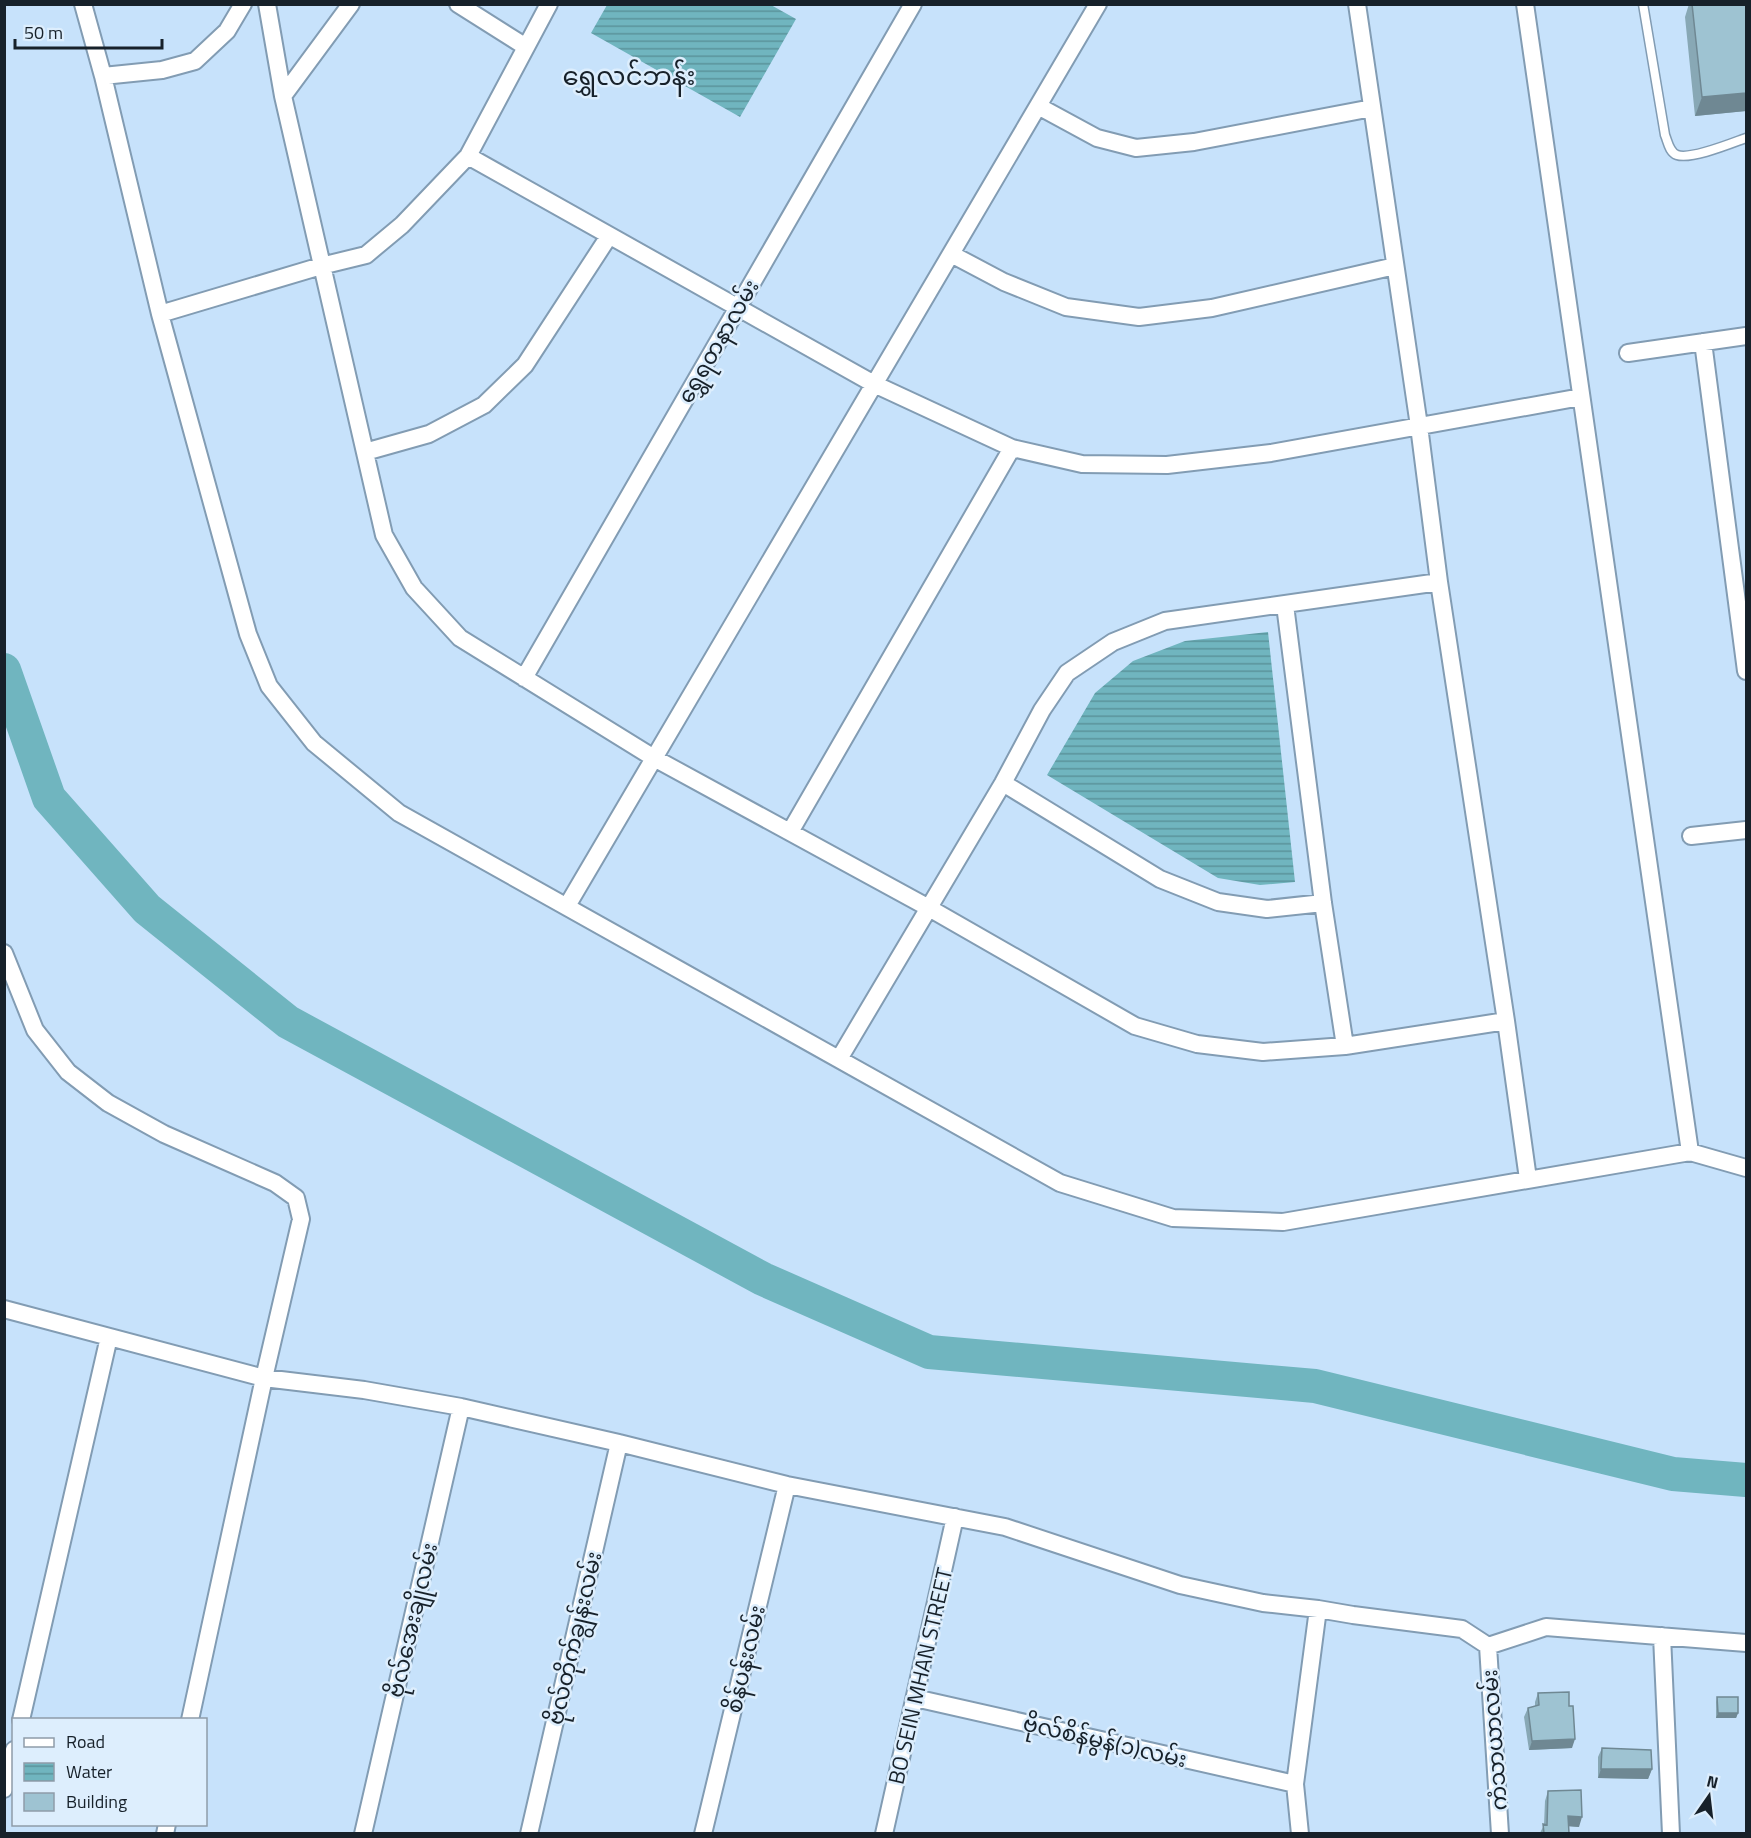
<svg xmlns="http://www.w3.org/2000/svg" width="1751" height="1838" font-family="'Titillium Web','Noto Sans Myanmar',sans-serif">
<defs>
<pattern id="water-rules" width="6" height="5" patternUnits="userSpaceOnUse" patternTransform="scale(1.5)"><rect width="6" height="5" fill="#70b5bf"/><path d="M0 2.5h6" fill="none" stroke="#5b939b"/></pattern>
</defs>
<rect width="100%" height="100%" fill="#c7e2fb"/>
<path fill="url(#water-rules)" d="M607 5H771L796 19 740 117 591 33Z
M1268 632 1295 882 1260 885 1218 878 1047 775 1095 693 1133 661 1185 641Z"/>
<g fill="none" stroke-linecap="round" stroke-linejoin="round">
<path stroke="#70b5bf" stroke-width="34" d="M4 670 49 798 147 909 288 1022 763 1279 929 1352 1315 1386 1673 1474 1746 1480"/>
<g stroke="#829cb3" stroke-width="11">
<path id="service" d="M1643 4 1665 135C1668 142 1669 152 1677 155 1691 160 1732 143 1746 138"/>
</g>
<g stroke="#829cb3" stroke-width="20">
<path id="minor" d="M83 4 103 76 160 314 248 634 269 686 314 743 399 813 1060 1183 1173 1218 1283 1222 1690 1152 1746 1168
M267 4 283 96 384 535 414 588 460 638 654 758 929 908 1135 1026 1197 1044 1263 1052 1345 1046 1506 1021
M458 4 526 47
M1357 4 1419 426 1439 582 1506 1021 1528 1179
M1525 4 1690 1152
M103 76 162 70 195 61 227 31 243 4
M283 96 351 4
M1038 106 1097 138 1136 148 1194 142 1372 108
M468 156 874 384 1012 448 1082 464 1167 465 1271 453 1581 397
M951 254 1004 282 1066 307 1139 317 1212 308 1395 266
M160 314 321 266 366 255 402 225 468 156 549 4
M1703 342 1746 671
M1628 353 1746 336
M365 452 429 434 484 405 525 365 609 236
M1285 605 1323 903 1345 1046
M524 678 913 4
M1003 783 1160 879 1218 902 1267 909 1323 903
M790 832 1012 448
M1691 836 1746 830
M567 906 1098 4
M4 953 35 1030 68 1072 108 1103 164 1134 275 1183 296 1198 301 1219 264 1378 190 1720
M839 1059 1003 783 1042 710 1067 673 1113 642 1165 621 1439 582
M4 1309 264 1378 364 1390 461 1407 619 1443 787 1485 1005 1527 1180 1585 1263 1603 1318 1609 1353 1615 1462 1629 1488 1646 1546 1627 1746 1643
M1662 1636 1671 1834
M1488 1646 1500 1834
M915 1698 1295 1784
M21 1720 109 1337
M4 1789 14 1750
M165 1834 167 1824
M363 1834 461 1407
M529 1834 619 1443
M703 1834 787 1485
M884 1834 955 1517
M1300 1834 1295 1784 1318 1609"/>
</g>
<use href="#service" stroke="#fff" stroke-width="8"/>
<use href="#minor" stroke="#fff" stroke-width="16"/>
</g>
<path fill="#88a8b5" d="M1689 4H1746V111L1695 116 1685 17Z
M1538 1693 1572 1748 1529 1750 1524 1717 1528 1708 1535 1706V1702Z
M1717 1697 1738 1713 1736 1718H1716V1702Z
M1602 1748 1652 1769 1648 1779 1598 1778V1757Z
M1548 1791 1579 1827 1569 1826V1833H1540L1544 1825 1545 1801Z"/>
<path fill="#6f8893" d="M1746 93V111L1695 116 1702 97Z
M1718 1713H1738L1736 1718H1716Z
M1575 1739 1572 1748 1529 1750 1532 1741Z
M1601 1769H1652L1648 1779 1598 1778Z
M1568 1816 1582 1817 1579 1827 1565 1826Z"/>
<path fill="#9ec3d2" stroke="#6f8893" stroke-width="1.5" d="M1692 4H1746V93L1702 97Z
M1569 1692V1706H1573L1575 1739 1532 1741 1528 1708 1539 1705 1538 1693Z
M1717 1697H1738V1713H1718Z
M1602 1748 1651 1750 1652 1769H1601Z
M1581 1790 1582 1817 1568 1816 1569 1833H1544L1543 1824 1547 1825 1548 1791Z"/>
<g text-anchor="middle" dominant-baseline="central" stroke-width="5" stroke-linejoin="round" paint-order="stroke">
<g font-size="22" fill="#17212a" stroke="#ddeefd">
<text transform="translate(718 341) rotate(-60)">ရွှေရတနာလမ်း</text>
<text transform="translate(412 1620) rotate(-77)">ဗိုလ်အေးချိုလမ်း</text>
<text transform="translate(574 1638) rotate(-77)">ဗိုလ်တိုက်ချွန်းလမ်း</text>
<text transform="translate(745 1659) rotate(-77)">စိန်ပန်းလမ်း</text>
<text transform="translate(920 1676) rotate(-77)">BO SEIN MHAN STREET</text>
<text transform="translate(1494 1740) rotate(-94)">ကံသာယာလမ်း</text>
<text transform="translate(1105 1741) rotate(13)">ဗိုလ်စိန်မွန်(၁)လမ်း</text>
</g>
<g font-size="26" fill="#17212a" stroke="#ddeefd">
<text x="629" y="75">ရွှေလင်ဘန်း</text>
</g>
</g>
<rect width="1751" height="1838" fill="none" stroke="#17212a" stroke-width="12"/>
<rect x="12" y="1718" width="195" height="108" fill="#ddeefd" stroke="#8e9ca9" stroke-width="1.5"/>
<rect x="24" y="1738" width="30" height="9" fill="#ffffff" stroke="#8e9ca9" stroke-width="1.5"/>
<text x="66" y="1748" font-size="18" fill="#17212a">Road</text>
<rect x="24" y="1763" width="30" height="18" fill="url(#water-rules)" stroke="#8e9ca9" stroke-width="1.5"/>
<text x="66" y="1778" font-size="18" fill="#17212a">Water</text>
<rect x="24" y="1793" width="30" height="18" fill="#9ec3d2" stroke="#8e9ca9" stroke-width="1.5"/>
<text x="66" y="1808" font-size="18" fill="#17212a">Building</text>
<g transform="translate(1709 1796) rotate(14)" stroke="#ddeefd" stroke-width="4.5" paint-order="stroke">
<path d="M0-4.5L10 22L0 15L-10 22Z" fill="#17212a"/>
<text y="-9" font-size="16" font-weight="bold" text-anchor="middle" fill="#17212a">N</text>
</g>
<path d="M15 39v9h147v-9" fill="none" stroke="#17212a" stroke-width="3"/>
<text x="24" y="39" font-size="18" fill="#17212a" stroke="#ddeefd" stroke-width="4.5" paint-order="stroke">50 m</text>
</svg>
